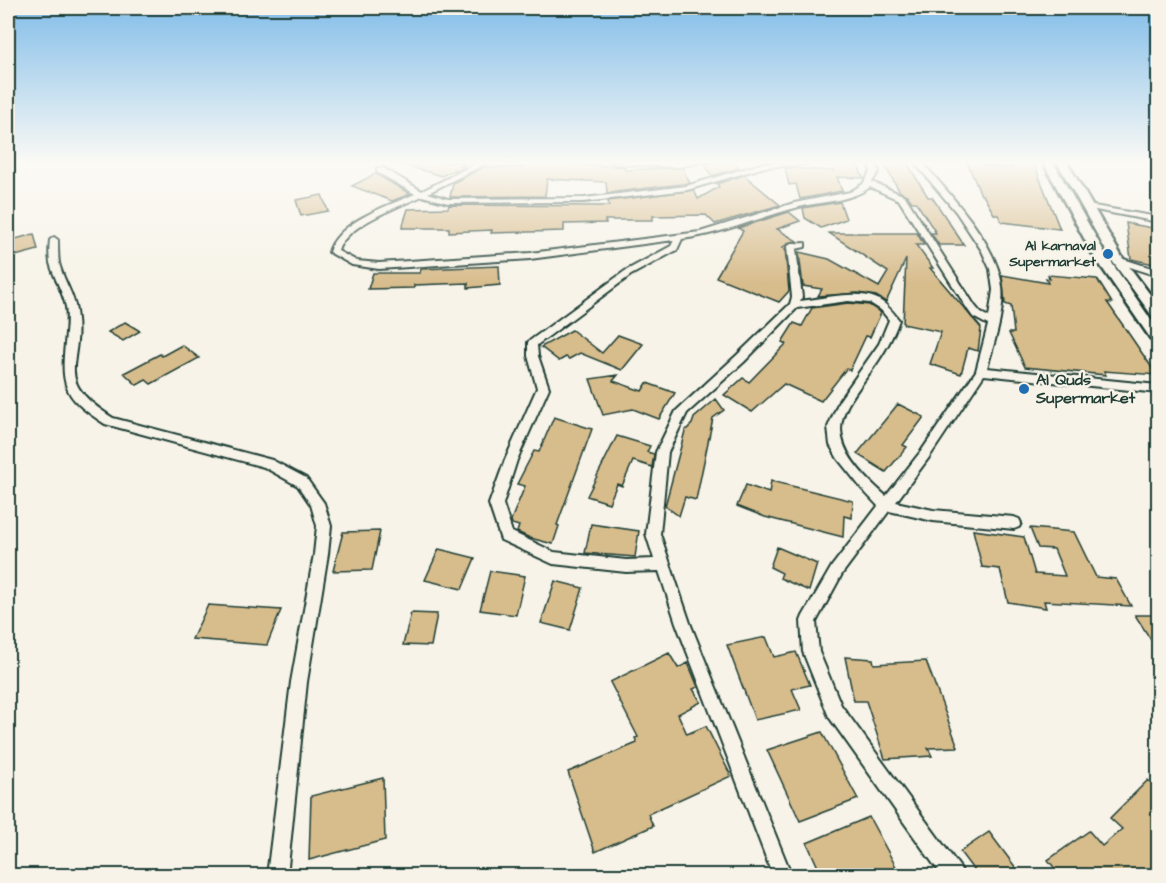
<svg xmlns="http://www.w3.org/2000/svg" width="1166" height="883" font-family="'Architects Daughter',sans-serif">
<rect width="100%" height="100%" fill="#f7f3e8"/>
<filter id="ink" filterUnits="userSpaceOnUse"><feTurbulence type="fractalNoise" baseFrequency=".0167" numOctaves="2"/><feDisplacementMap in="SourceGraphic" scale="12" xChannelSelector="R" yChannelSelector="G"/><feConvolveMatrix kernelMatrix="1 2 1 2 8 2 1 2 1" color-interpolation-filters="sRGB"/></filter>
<g filter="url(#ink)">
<path fill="#d7bc8c" stroke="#1f3d34" stroke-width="1.5" d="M404 162H467L459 166H465L454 172 455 169 442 176 404 165Z
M524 162 613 166 625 167V170L682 168 690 183 607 193 606 182 547 179 545 196 450 197 453 183 484 167 522 168Z
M727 162H735L739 168 712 176 704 163Z
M967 162H982L985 166 1012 168 1010 162 1034 164 1060 229 1002 222 998 215 994 214 983 195H981Z
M883 163H907L928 197H932L964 245H939L931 233H936L916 202H912L907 195 900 192Z
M832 164 858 165 863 178 837 177 842 191 800 199 796 184 789 185 785 168 834 171Z
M375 174 381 177 410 194 392 201 352 186Z
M744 175 780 205 715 224 706 215 653 216V220H605L606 223 564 224V231L491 233 492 230 449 232V228H402L408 209 448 208 449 205 609 206 608 201 694 190 698 199 719 187 717 184Z
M322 195 328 211 301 216 296 200Z
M840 202 846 219 821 228 805 218 803 208Z
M789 212 800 221 777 229 797 241 790 242 782 248 785 249 789 291 779 302 716 277 743 231 738 228Z
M1126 223 1158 229V265L1131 259Z
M829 233H917L924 245H916L933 268H930L981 328 978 351 968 348 961 374 930 364 941 332 903 324 906 259 886 302 876 296 858 293 818 296 822 289 803 286 799 252 829 259 879 287 888 272Z
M34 234 38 250 8 258V241Z
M499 266 500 285 468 288V283L414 285V288L368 289 373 273H420L421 269Z
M1002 275 1048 283 1046 278 1050 279 1048 275 1097 279 1112 303 1107 302 1157 375 1104 371 1106 375 1025 367 1009 333H1014L1011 306 1005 304Z
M848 303 869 305 881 313 870 337 866 336 850 370 846 369 821 401 784 384 752 412 724 395 743 378 749 382 786 344 782 342 794 323 802 326 812 308Z
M125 322 140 331 123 341 108 332Z
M572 330 602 353 618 335 643 344 622 370 580 353 569 359 566 357 559 361 541 347Z
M182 345 199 358 151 384 146 380 137 385 124 373 160 354 162 356Z
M618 375 613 381 642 391 647 383 675 393 659 419 633 409 603 415 590 379Z
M716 399 724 410 713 418 696 500 685 497 679 516 665 506 685 431 692 424 694 418Z
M898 404 924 417 903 445 907 447 886 472 857 454Z
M554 417 592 429 557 525 559 526 553 544 530 538 517 532 519 526 512 524 511 520 525 486 517 484 534 451 539 452Z
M617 436 650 446 647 452 654 454 652 467 633 461 622 486 617 484 609 503 587 496Z
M771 481 853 501 852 518 844 516 843 537 765 517 737 506 746 485 769 493Z
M591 524 639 531 635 557 585 553Z
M1030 528 1074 532 1096 577 1116 579 1131 606 1044 601 1046 608 1008 602 1000 569 982 567 973 530 1024 537 1035 574 1065 576 1054 549 1038 548Z
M380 531 372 570 333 571 343 532Z
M777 547 817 564 809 591 780 578 782 573 770 567Z
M439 549 475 558 462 589 425 580Z
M490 571 525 576 516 615 480 610Z
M555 581 583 588 570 630 541 623Z
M208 605 281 610 267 645 192 639Z
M411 613 437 614 431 646 403 645Z
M1135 615H1158V651Z
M766 637 774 657 796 652 810 685 792 689 801 710 755 720 727 645Z
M669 653 678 668 688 663 698 687 693 689 701 702 678 714 687 734 706 726 731 776 648 814 653 826 595 852 568 772 637 743 635 738 638 737 610 682Z
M845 657 873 659 874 664 926 661 958 747 928 748 932 756 885 759 866 701H854Z
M822 732 858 799 800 821 767 750Z
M383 778 385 840 309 860 311 796Z
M1148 780 1158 790V876H1061L1048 860 1089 831 1102 846 1122 829 1110 818Z
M869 817 901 876H822L807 843Z
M989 832 1022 876H978L960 852Z"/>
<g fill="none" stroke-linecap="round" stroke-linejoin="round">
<g stroke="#1f3d34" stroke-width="4">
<path id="street" d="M479 162H489L428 193 448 199 584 198 686 186 764 163 813 162 809 164 765 167 687 190 584 202 448 203 422 196C399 207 345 225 338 251L357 261 379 263 530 253 700 232 794 203 850 192 863 184 871 171 867 162H874L879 171 872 182 905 196 975 306 981 313 989 317 993 290 990 269 982 251 956 212 914 162H922C949 194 998 244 1002 287 1005 312 994 343 987 368L1158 385V393L984 375 930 456 896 502 933 510 1014 517 1019 519 1021 523 1019 527 1014 529 933 521 889 511 842 574 816 622 819 652 841 705 961 869 963 876H942L829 717 803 652 801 621 803 616 832 566 878 506 862 489 838 459 830 445 828 427 839 401 879 344 889 320 881 310 870 303 848 301 797 308 744 362 687 413 668 452 660 534 690 623 792 876H773L676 623 659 571 626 572 553 564 501 540 489 504 505 460 537 388 528 356V342L625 271 671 246 674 240 530 259 379 269 352 265 329 252C338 221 388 206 415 194L377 172V168H383L422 191ZM870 187 899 200 968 310 973 317 988 325 976 371 922 450 886 496C791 415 872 399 899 320 893 312 885 302 875 298 856 290 821 299 800 301L802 297 796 249 805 247V243L791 244 787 247 792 297 790 304 736 356 676 411 656 452 646 534 654 559 626 560 554 552 512 532 503 504 517 460 549 388 538 356 537 345 631 275 677 250 682 239C722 234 760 217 799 207 822 201 850 202 870 187Z
M611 162H702L678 167 615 164Z
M1082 204 1158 217V222L1085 208 1081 206Z
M54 237 58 240C58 248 58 256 59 263 63 280 74 294 76 311 85 367 49 377 113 418L272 460 306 478 324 503 331 526 328 554 307 682 287 876H267L291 682 314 554 317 526 311 505 298 486 264 467 105 424C67 399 60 390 65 344 66 332 68 319 66 307 63 292 54 278 50 263 49 256 49 248 50 240Z
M1117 257 1158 270V276L1114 262V258Z"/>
</g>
<g stroke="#1f3d34" stroke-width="5">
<path id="secondary" d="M1043 162H1053L1105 253 1158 330V343L1153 342 1092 253Z
M1057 162H1067L1122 257 1158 305V318L1153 317 1110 258Z"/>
</g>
<use href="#street" fill="#f7f3e8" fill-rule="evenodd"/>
<use href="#secondary" fill="#f7f3e8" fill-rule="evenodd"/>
</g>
</g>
<linearGradient id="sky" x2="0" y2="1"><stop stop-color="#82bde9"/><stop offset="0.57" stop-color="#fbfaf5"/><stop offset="1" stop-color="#fbfaf5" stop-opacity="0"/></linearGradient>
<rect width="1166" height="285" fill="url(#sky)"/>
<g fill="#1f6fb2" stroke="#f7f3e8" stroke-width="2">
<circle cx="1108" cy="254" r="6"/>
<circle cx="1024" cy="389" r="6"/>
</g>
<g text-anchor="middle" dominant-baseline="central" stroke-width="5" stroke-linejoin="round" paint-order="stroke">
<g font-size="14" font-weight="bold" fill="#1f3d34" stroke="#f7f3e8" text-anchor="end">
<text x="1096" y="246">Al karnaval<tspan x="1096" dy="16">Supermarket</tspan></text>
</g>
<g font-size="16" font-weight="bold" fill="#1f3d34" stroke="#f7f3e8" text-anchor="start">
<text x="1036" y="380">Al Quds<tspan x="1036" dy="18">Supermarket</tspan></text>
</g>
</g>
<rect width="1166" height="883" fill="none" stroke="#f7f3e8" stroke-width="30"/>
<rect x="15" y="15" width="1136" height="853" fill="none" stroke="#1f3d34" stroke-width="2" filter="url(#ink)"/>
</svg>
